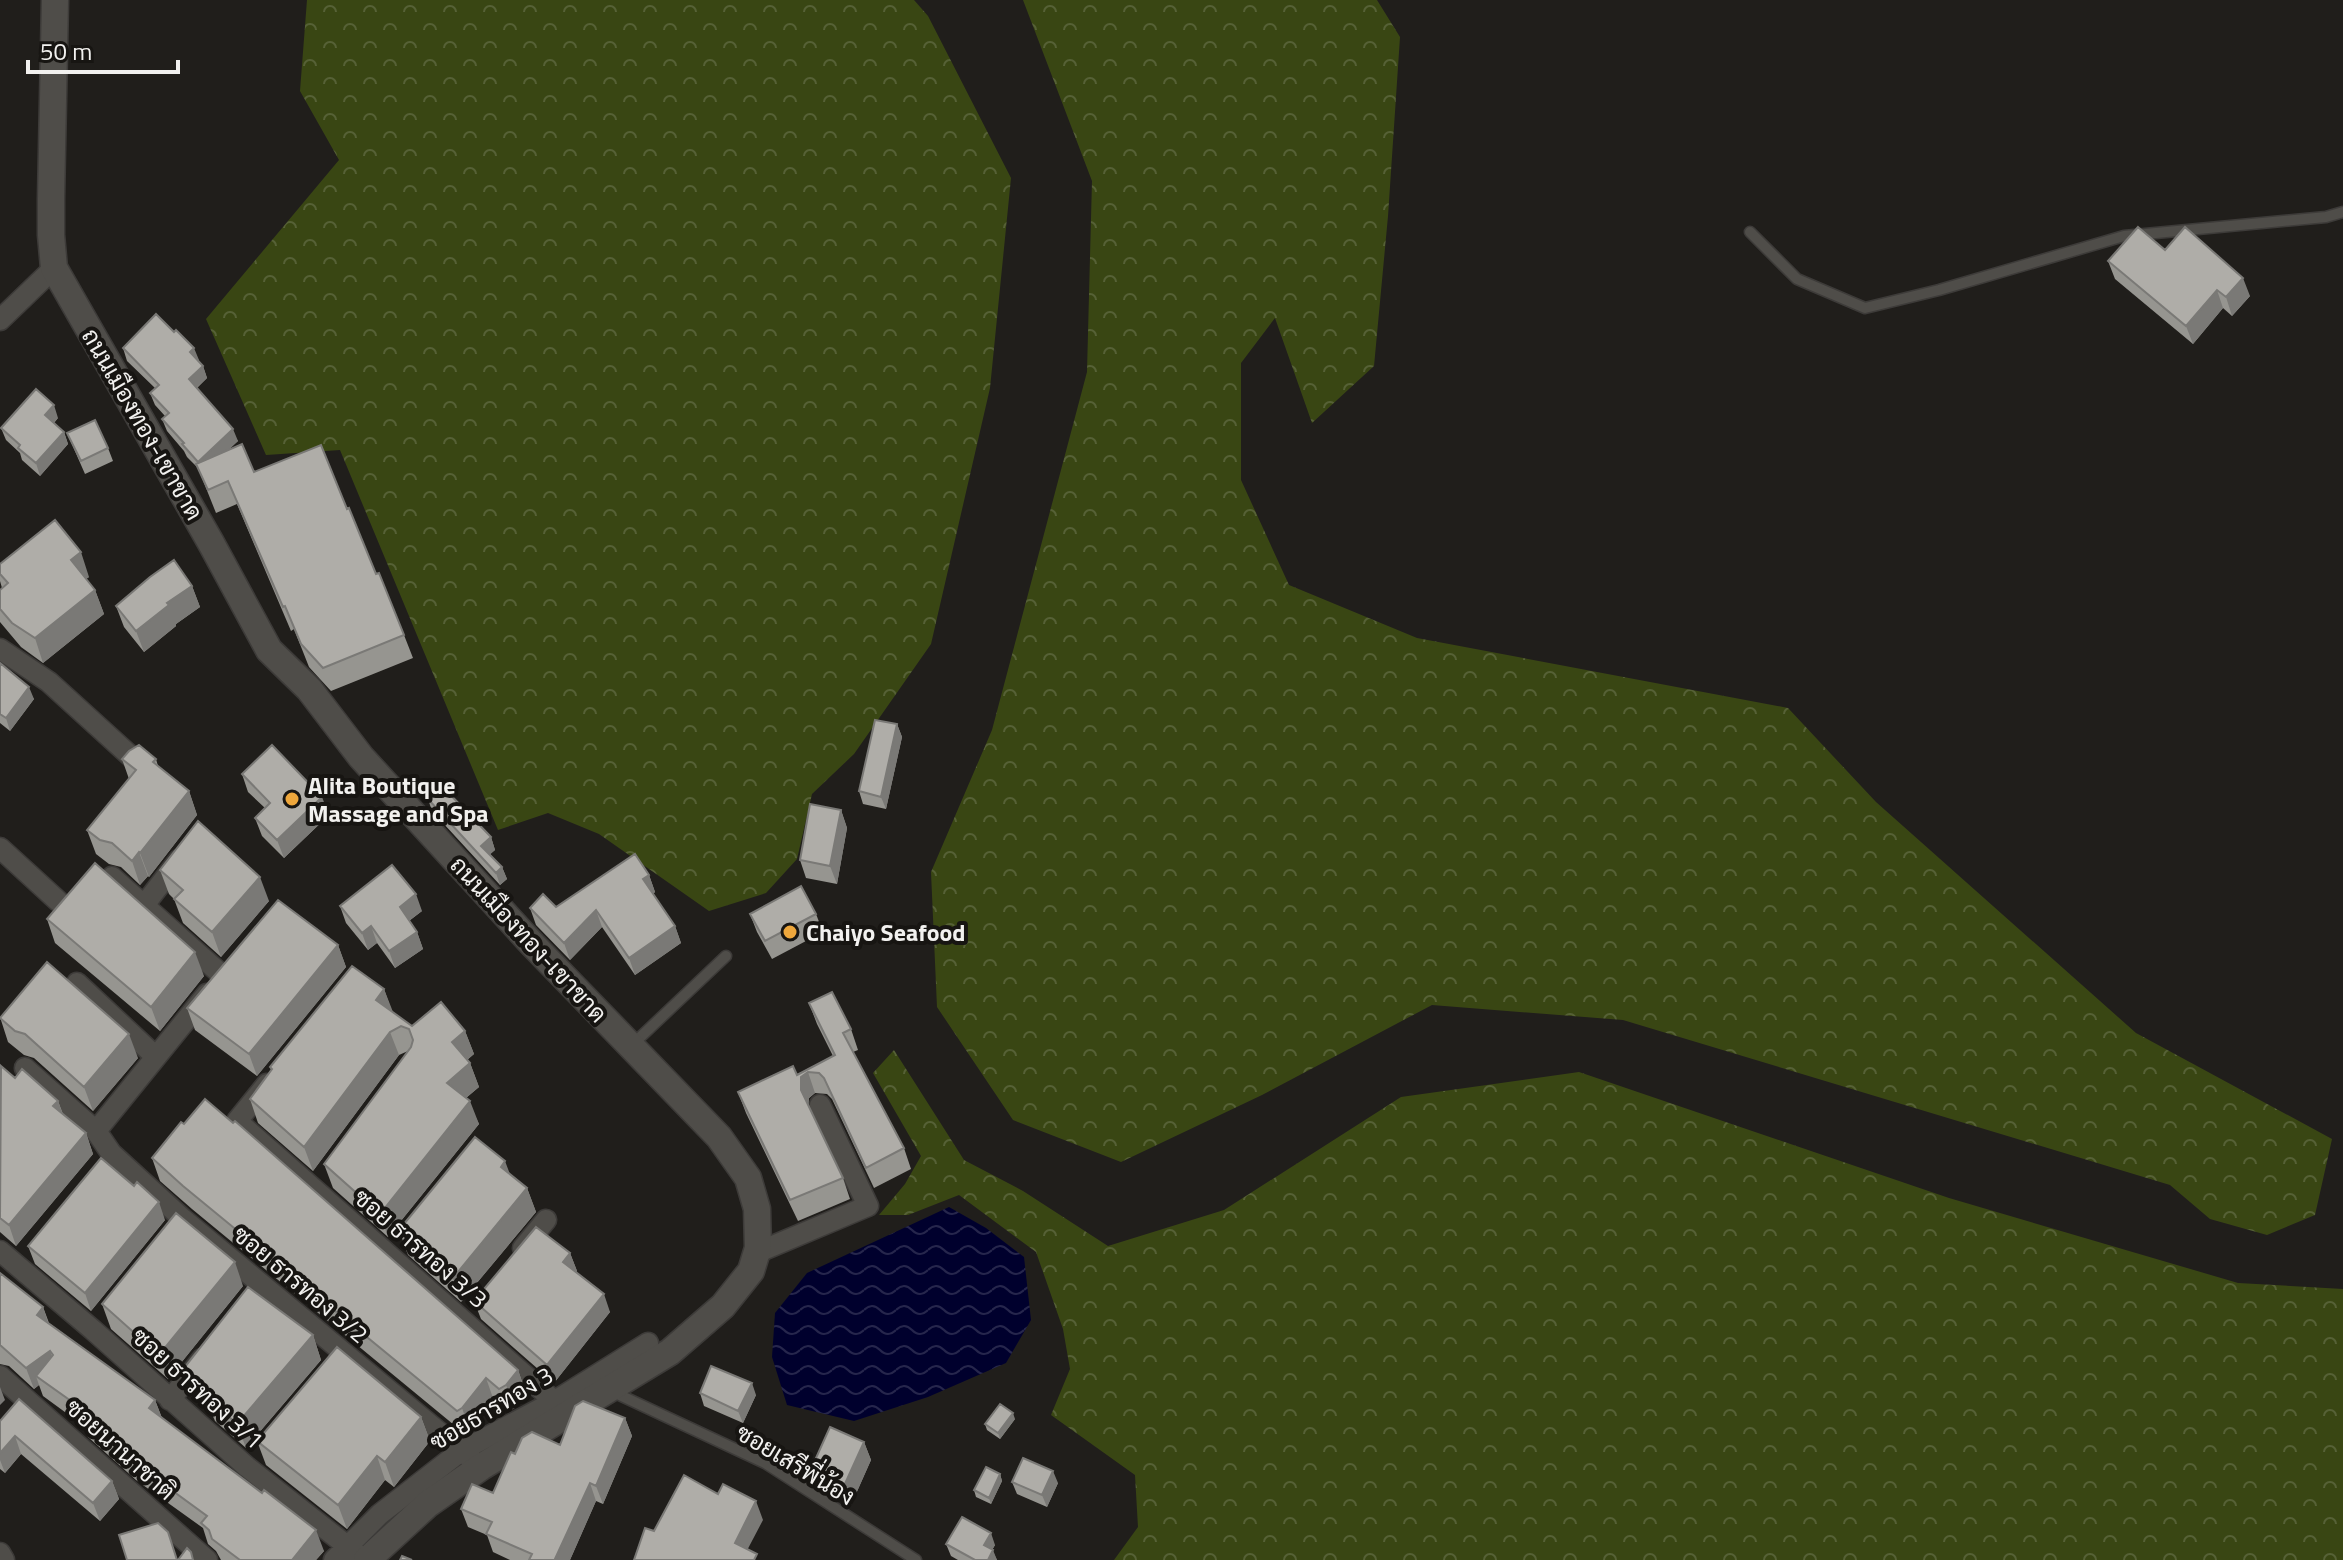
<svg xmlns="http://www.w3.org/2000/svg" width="2343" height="1560" font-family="'Titillium Web',Sarabun,sans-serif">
<defs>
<pattern id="forest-crowns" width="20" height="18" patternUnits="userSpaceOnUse" patternTransform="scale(2)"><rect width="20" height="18" fill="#394613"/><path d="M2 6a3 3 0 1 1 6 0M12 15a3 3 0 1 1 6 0" fill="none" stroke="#566136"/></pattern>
<pattern id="water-waves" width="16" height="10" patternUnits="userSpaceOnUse" patternTransform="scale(2)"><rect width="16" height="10" fill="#00002d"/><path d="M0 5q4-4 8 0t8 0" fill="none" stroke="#26264c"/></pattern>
</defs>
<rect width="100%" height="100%" fill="#201e1b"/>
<path fill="url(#forest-crowns)" d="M307 0H914L928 16 1011 178 990 388 931 644 854 754 812 794 797 859 766 893 709 911 599 834 548 813 498 830 340 450 266 455 206 319 339 160 300 91Z
M1023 0H1377L1400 37 1388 216 1374 366 1312 423 1275 318 1241 363V480L1289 585 1417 638 1788 708 1876 802 2136 1033 2332 1139 2315 1215 2267 1235 2210 1219 2170 1185 1623 1020 1432 1005 1262 1095 1121 1162 1013 1120 937 1007 931 872 992 730 1087 372 1092 181Z
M894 1050 964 1160 1023 1191 1108 1246 1224 1210 1401 1097 1579 1072 1949 1198 2238 1283 2343 1289V1560H1114L1138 1527 1135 1475 1051 1415 1070 1369 1063 1329 1036 1252 959 1195 908 1215H879L905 1184 921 1156 873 1073Z"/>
<path fill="url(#water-waves)" d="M949 1207 986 1228 1024 1257 1031 1320 1006 1363 928 1397 854 1421 787 1405 772 1357 775 1313 807 1273Z"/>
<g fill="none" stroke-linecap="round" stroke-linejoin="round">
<g stroke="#3d3b39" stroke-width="13">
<path id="service" d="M1750 232 1797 279 1865 308 1939 290 2124 236 2326 217 2343 212
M632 1045 726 956
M611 1391 765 1463 916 1560"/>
</g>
<g stroke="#3d3b39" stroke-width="23">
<path id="minor" d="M0 320 54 268
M0 649 49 682 137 762
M0 848 58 901
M112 877 222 975
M145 904 179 860
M77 983 156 1057
M25 1068 96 1131 111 1153 183 1219 481 1467
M267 1084 237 1121 570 1415
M96 1131 207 994
M523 1248 546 1220
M0 1251 93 1330 247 1467 365 1560
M756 1253 868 1206 820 1105
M0 1376 207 1560
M170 1400 202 1359
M0 1553 4 1560
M334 1560 380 1514 461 1451 555 1401 648 1343"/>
</g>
<g stroke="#3d3b39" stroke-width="29">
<path id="tertiary" d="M55 0 51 199V235L54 268 211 543 269 650 309 689 361 757 533 945 719 1137 748 1178 757 1209 758 1248 751 1271 723 1306 670 1352 481 1467 428 1504 367 1560"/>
</g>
<use href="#service" stroke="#4f4d49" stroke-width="10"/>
<use href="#minor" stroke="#4f4d49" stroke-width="20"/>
<use href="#tertiary" stroke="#4f4d49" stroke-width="26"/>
</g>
<path fill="#969590" d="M2165 250 2250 296 2232 316 2223 308 2193 344 2115 279 2108 261Z
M123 348 199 360 198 361 203 366 207 378 197 388 238 441 228 450 254 472 347 509 404 635 413 658 331 691 309 667 294 629 291 631 237 504 216 513 198 468 187 457 184 451 167 431 162 419 165 416 155 405 150 393 155 388 127 361Z
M58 418 54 423 64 432 68 444 40 476 22 460 20 453 6 440 1 428Z
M67 433 108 448 113 461 85 474Z
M0 564 89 577 86 579 95 590 104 614 43 663 21 647 0 622V590L2 588 0 581Z
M192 586 200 607 176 624V626L144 652 124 627 116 606Z
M0 663 34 699 10 731 0 723Z
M897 724 902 737 886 809 863 804 859 791Z
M122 759H156L158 766 189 791 197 815 149 877 148 876 140 885 121 867 109 864 96 854 87 830 129 779Z
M242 774 329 815 284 858 262 836 255 818 265 808 248 792Z
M428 799 491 837 495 850 490 854 502 867 507 879 500 885 432 811Z
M841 810 847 828 837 884 806 878 800 860Z
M160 870 269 901 221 957 183 923 174 899 169 894Z
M649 875 655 892 653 894 675 926 681 943 635 975 602 927 570 960 536 925 530 908 556 907Z
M340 906 422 911 409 921 417 932 423 949 395 968 377 943 368 950 346 923Z
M750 914H816L823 932 772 959 757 932Z
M47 919 204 976 160 1031 55 943Z
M338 945 346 967 257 1076 195 1030 187 1008Z
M384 989 392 1012 412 1026 465 1031 474 1054 467 1060 470 1063 479 1087 466 1098 479 1124 388 1237 333 1188 324 1164 408 1051 399 1055 313 1171 258 1123 250 1099 271 1070 270 1067Z
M809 1003 851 1029 858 1050 853 1052 904 1148 911 1169 874 1188 832 1099 827 1094 815 1093 809 1098 808 1106 843 1178 850 1199 798 1221 746 1113 738 1092 797 1075 833 1056 817 1024Z
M0 1017 138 1058 93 1111 34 1058 24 1055 8 1042Z
M0 1067 15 1078 58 1101 63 1114 86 1133 93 1154 16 1246 0 1232Z
M152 1158 518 1370 526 1393 515 1408 507 1412 494 1401 470 1431 465 1434 192 1209 160 1181Z
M510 1174 527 1188 536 1212 461 1302 408 1255 399 1230Z
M165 1220 91 1311 35 1264 28 1246Z
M570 1253 577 1271 576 1272 610 1312 554 1383 481 1319 474 1301Z
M0 1273 43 1307 49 1323 155 1400 162 1418 324 1551 316 1560H221L216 1551 208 1544 203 1528 136 1480 88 1437 84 1426 43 1396 39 1385 34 1389 9 1366 0 1364Z
M243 1286 168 1379 111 1329 102 1304Z
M313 1335 321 1360 246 1448 215 1421 212 1414 193 1400 184 1376 186 1372 185 1367Z
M700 1393 756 1395 743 1423 704 1406Z
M421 1417 430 1441 394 1487 385 1480 347 1529 266 1465 257 1441Z
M625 1418 632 1436 603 1504 596 1501 570 1560H510L493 1552 487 1535 468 1527 461 1509 493 1493 515 1454 560 1445Z
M1015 1419 1000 1439 987 1430 985 1424Z
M0 1421 112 1481 119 1499 100 1521 21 1454 5 1473 0 1469Z
M864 1442 871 1460 851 1505 818 1487 811 1469Z
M1000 1474 1002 1481 991 1504 976 1497 974 1490Z
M1012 1482 1058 1483 1047 1507 1017 1494Z
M946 1544 995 1545 992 1550 997 1560H958L951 1556Z"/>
<path fill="#7a7976" d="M2243 278 2250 296 2232 316 2226 297Z
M2217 290 2223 308 2193 344 2186 326Z
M194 348 199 360 194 364 190 352Z
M203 366 207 378 193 391 189 379Z
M54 405 58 418 50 427 45 415Z
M233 429 238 441 203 474 198 462Z
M64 432 68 444 40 476 36 463Z
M81 552 89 577 79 584 71 560Z
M192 586 200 607 176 624V626L144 652 136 631 167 603Z
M95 590 104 614 43 663 35 638Z
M29 687 34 699 10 731 6 718Z
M897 724 902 737 886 809 881 797Z
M189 791 197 815 149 877 140 853Z
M322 797 329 815 284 858 277 840Z
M841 810 847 828 837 884 830 866Z
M491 837 495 850 486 858 481 846Z
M139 852 148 876 140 885 132 861Z
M502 867 507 879 500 885 496 873Z
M649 875 655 892 649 896 643 879Z
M260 877 269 901 221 957 212 932Z
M416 894 422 911 406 923 400 907Z
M596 910 602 927 570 960 564 943Z
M371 926 377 943 368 950 362 933Z
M675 926 681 943 635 975 629 958Z
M417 932 423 949 395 968 389 951Z
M338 945 346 967 257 1076 249 1054Z
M195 952 204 976 160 1031 151 1007Z
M384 989 393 1012 376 1000Z
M465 1031 474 1054 461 1065 452 1042Z
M390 1032 399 1055 313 1171 304 1147Z
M129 1034 138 1058 93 1111 84 1087Z
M470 1063 479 1087 455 1107 447 1083Z
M808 1072 815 1093 809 1098 808 1111 801 1090V1077Z
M58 1101 65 1121 53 1106Z
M470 1101 479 1124 388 1237 380 1214Z
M86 1133 93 1154 16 1246 9 1225Z
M505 1161 514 1185 501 1167Z
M527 1188 536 1212 461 1302 453 1278Z
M159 1202 165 1220 91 1311 85 1293Z
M570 1253 577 1271 570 1280 563 1262Z
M235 1262 243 1286 168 1379 159 1355Z
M604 1294 610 1312 554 1383 547 1365Z
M43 1307 50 1328 37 1315Z
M313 1335 321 1360 246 1448 237 1424Z
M50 1351 57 1372 36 1376 39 1385 34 1389 26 1368Z
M518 1370 526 1393 515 1408 506 1385Z
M486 1378 494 1401 470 1431 462 1408Z
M752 1383 756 1395 743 1423 738 1411Z
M0 1387 5 1400 0 1405Z
M155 1400 163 1421 149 1408Z
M1013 1413 1015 1419 1000 1439 998 1433Z
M421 1417 430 1441 394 1487 385 1462Z
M625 1418 632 1436 603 1504 596 1486Z
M15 1436 21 1454 5 1473 0 1460V1453Z
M864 1442 871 1460 851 1505 844 1486Z
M377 1456 385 1480 347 1529 338 1505Z
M1053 1471 1058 1483 1047 1507 1042 1495Z
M1000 1474 1002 1481 991 1504 989 1498Z
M112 1481 119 1499 100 1521 93 1503Z
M590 1483 596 1501 570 1560H555Z
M756 1501 763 1520 742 1560 735 1543Z
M316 1530 324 1551 316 1560H292Z
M991 1533 995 1545 988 1557 984 1545Z
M993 1550 997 1560H988Z"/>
<path fill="#afada8" stroke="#7a7976" stroke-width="2" d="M2138 227 2165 250 2185 227 2243 278 2226 297 2217 290 2186 326 2108 261Z
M156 314 174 332 176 330 194 348 190 352 203 366 189 379 233 429 198 462 182 444 184 443 162 419 169 413 150 393 159 385 123 348Z
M36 389 54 405 45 415 64 432 36 463 18 448 20 445 1 428Z
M95 420 108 448 81 461 67 433Z
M242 444 254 472 321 445 347 509 349 508 376 574 379 573 404 635 323 668 301 644 285 606 283 607 228 481 208 490 196 464Z
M55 520 81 552 71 560 95 590 35 638 12 623 0 609V590L8 583 0 574V564Z
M174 560 192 586 167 603 169 605 136 631 116 606 150 577Z
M0 663 29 687 6 718 0 714Z
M875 720 897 724 881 797 859 791Z
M139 745 156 759 153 762 189 791 140 853 139 852 132 861 112 843 100 840 87 830 136 770 122 759 129 751Z
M272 745 322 797 277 840 255 818 270 803 242 774Z
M441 785 491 837 481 846 502 867 496 873 428 799Z
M810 804 841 810 830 866 800 860Z
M198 821 260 877 212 932 174 899 183 890 160 870Z
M635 854 649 875 643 879 675 926 629 958 596 910 564 943 530 908 543 894 556 907Z
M95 863 195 952 151 1007 47 919Z
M392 865 416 894 400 907 417 932 389 951 371 926 362 933 340 906Z
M801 886 816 914 765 941 750 914Z
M278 900 338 945 249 1054 187 1008Z
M47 962 129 1034 84 1087 25 1034 15 1031 0 1018Z
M352 966 384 989 376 1000 412 1026 441 1002 465 1031 452 1042 470 1063 447 1083 470 1101 380 1214 324 1164 411 1047 413 1040 409 1029 401 1026 390 1032 304 1147 250 1099 272 1069 270 1067Z
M832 992 851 1029 843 1033 904 1148 866 1168 824 1078 819 1073 808 1072 801 1077V1090L843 1178 790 1200 738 1092 793 1066 797 1075 835 1055 809 1003Z
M1 1066 15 1078 22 1069 58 1101 53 1106 86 1133 9 1225 0 1218Z
M205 1099 233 1123 235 1121 518 1370 506 1385 499 1389 486 1378 462 1408 457 1411 183 1186 152 1158 181 1122 184 1124Z
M475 1137 505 1161 501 1167 527 1188 453 1278 399 1230Z
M101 1158 134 1186 137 1182 159 1202 85 1293 28 1246Z
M176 1213 235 1262 159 1355 102 1304Z
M536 1227 570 1253 563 1262 604 1294 547 1365 474 1301Z
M0 1273 43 1307 37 1315 155 1400 149 1408 262 1493 264 1490 316 1530 292 1560H240L212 1539 209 1530 201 1523 207 1516 129 1459 81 1416 85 1411 36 1376 53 1355 50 1351 26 1368 0 1345Z
M248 1287 313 1335 237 1424 206 1397 208 1394 184 1376 188 1370 185 1367Z
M337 1347 421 1417 385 1462 377 1456 338 1505 257 1441Z
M711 1366 752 1383 738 1411 700 1393Z
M19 1399 112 1481 93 1503 15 1436 0 1453V1421Z
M583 1401 625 1418 596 1486 590 1483 555 1559 558 1560H529L532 1554 486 1534 492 1522 461 1509 472 1484 493 1493 511 1452 515 1454 522 1438 532 1432 560 1445 575 1406Z
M1000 1404 1013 1413 998 1433 985 1424Z
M830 1427 864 1442 844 1486 811 1469Z
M1023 1458 1053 1471 1042 1495 1012 1482Z
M986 1467 1000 1474 989 1498 974 1490Z
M684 1475 718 1494 723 1484 756 1501 735 1543 757 1554 754 1560H634L645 1528 654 1531Z
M962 1517 991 1533 984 1545 993 1550 988 1560H975L946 1544Z
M158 1523 168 1532 177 1560H127L119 1535Z
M187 1548 191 1552 193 1560H178Z
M402 1556 412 1560H400Z"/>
<g fill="#eea73c" stroke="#171512" stroke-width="3">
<circle cx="292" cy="799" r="8"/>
<circle cx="790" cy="932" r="8"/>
</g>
<g text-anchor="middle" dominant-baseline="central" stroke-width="8" stroke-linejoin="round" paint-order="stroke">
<g font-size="24" fill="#f2f1ef" stroke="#171512">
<text transform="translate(143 424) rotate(60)">ถนนเมืองทอง-เขาขาด</text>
<text transform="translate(529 939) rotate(47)">ถนนเมืองทอง-เขาขาด</text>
<text transform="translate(421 1248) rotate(41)">ซอย ธารทอง 3/3</text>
<text transform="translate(301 1284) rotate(40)">ซอย ธารทอง 3/2</text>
<text transform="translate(198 1388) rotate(42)">ซอย ธารทอง 3/1</text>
<text transform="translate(491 1408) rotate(-31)">ซอยธารทอง 3</text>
<text transform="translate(121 1449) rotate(42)">ซอยนานาชาติ</text>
<text transform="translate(796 1464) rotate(31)">ซอยเสรีพี่น้อง</text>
</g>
<g font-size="24" font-weight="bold" fill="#f2f1ef" stroke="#171512" text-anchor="start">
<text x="308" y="785">Alita Boutique<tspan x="308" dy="28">Massage and Spa</tspan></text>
<text x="806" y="932">Chaiyo Seafood</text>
</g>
</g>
<path d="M28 60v12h150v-12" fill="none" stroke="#f2f1ef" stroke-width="4"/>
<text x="40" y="60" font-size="24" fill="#f2f1ef" stroke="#171512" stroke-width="6" paint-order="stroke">50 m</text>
</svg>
